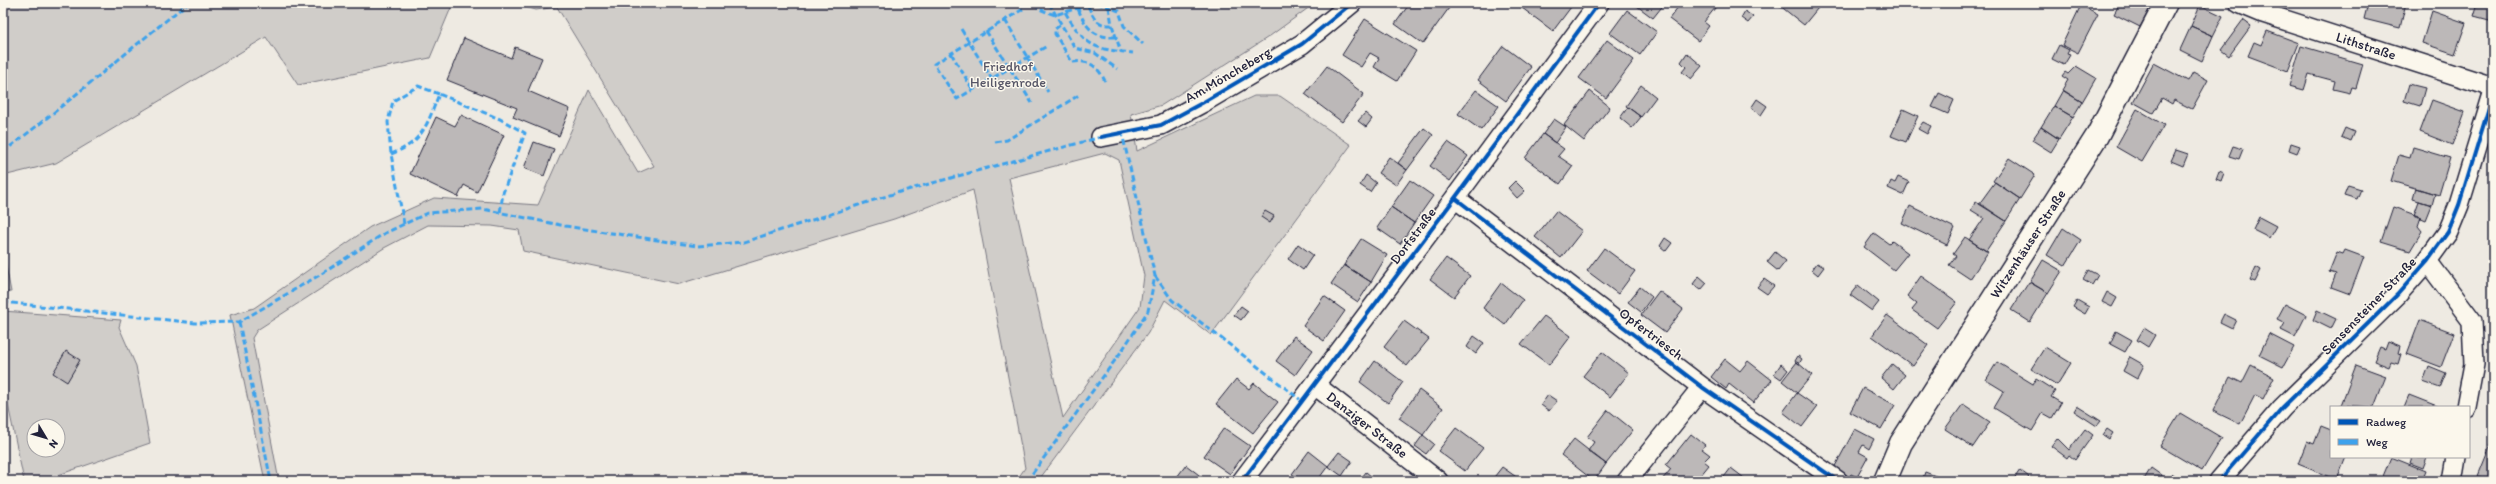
<svg xmlns="http://www.w3.org/2000/svg" width="2496" height="484" font-family="Itim,sans-serif">
<rect width="100%" height="100%" fill="#eeeae2"/>
<filter id="ink" filterUnits="userSpaceOnUse"><feTurbulence type="fractalNoise" baseFrequency=".025" numOctaves="2"/><feDisplacementMap in="SourceGraphic" scale="8" xChannelSelector="R" yChannelSelector="G"/><feConvolveMatrix kernelMatrix="1 2 1 2 8 2 1 2 1" color-interpolation-filters="sRGB"/></filter>
<g filter="url(#ink)">
<path fill="#d0cdc9" stroke="#797882" fill-rule="evenodd" d="M3 3H453L430 58 298 85 266 37 56 163 3 176Z
M511 3H1315L1270 36 1162 105 1131 114 1137 151 1254 96H1280L1351 145 1211 335 1165 300 1148 333 1038 481H1016L1025 468 973 190 894 219 679 284 523 251 519 230 492 226 428 225 384 248 257 330 252 338 279 481H265L230 315 254 308 370 227 434 198 538 205 589 90 638 173 654 166 557 7 536 10ZM1105 153 1119 160 1144 276 1140 307 1063 418 1009 178Z
M3 250 11 292H3Z
M3 311 121 320 119 327 136 366 150 443 41 481H24L3 381ZM34 426H58V450H34Z"/>
<path fill="#bcb8b8" stroke="#22223b" d="M1410 3H1442L1449 8 1423 44 1395 24Z
M1519 3H1574L1553 31 1518 5Z
M1633 3H1665L1653 18Z
M1681 3H1719L1704 22 1709 26 1698 41 1669 19Z
M1780 3H1822L1804 25 1779 5Z
M2120 3H2153L2140 27 2114 14Z
M2368 3H2406L2400 28 2364 19Z
M2478 3H2493V21L2474 16Z
M2081 5 2098 14 2078 53 2062 45Z
M2200 5 2223 16 2213 36 2191 26Z
M1627 10 1657 32 1640 55 1610 33Z
M1745 11 1753 17 1748 23 1741 18Z
M2432 11 2466 23 2455 54 2422 43Z
M1365 19 1416 51 1397 81 1374 67 1379 58 1370 53 1361 67 1342 55Z
M2243 20 2251 26 2229 56 2221 50Z
M2191 26 2213 36 2202 61 2180 50Z
M2267 31 2299 43 2288 71 2248 56 2254 42 2261 45Z
M464 38 511 58 515 47 542 58 528 91 570 109 559 136 513 117 517 108 447 80Z
M1607 40 1634 60 1606 98 1579 78Z
M2059 45 2069 50 2067 54 2070 55 2064 65 2052 59Z
M1503 46 1531 67 1506 101 1478 80Z
M2301 46 2363 64 2356 88 2352 87 2350 93 2333 89 2335 81 2309 74 2304 90 2289 86Z
M1687 53 1702 66 1691 79 1682 72 1686 67 1681 62Z
M2154 63 2188 81 2193 72 2208 80 2192 109 2174 100 2172 104 2162 98 2153 113 2133 102Z
M1327 66 1364 94 1342 122 1305 94Z
M2076 66 2096 78 2082 102 2062 90 2068 80 2062 76 2065 72 2068 74Z
M2409 84 2425 88 2420 106 2404 101Z
M1641 85 1656 97 1641 117 1626 106Z
M1476 90 1499 106 1481 130 1458 114Z
M2063 90 2082 102 2073 117 2054 106Z
M1590 91 1610 107 1584 141 1564 125Z
M1939 93 1954 100 1948 114 1932 107Z
M1757 99 1767 106 1761 115 1751 108Z
M2432 100 2465 112 2453 145 2420 132Z
M2054 106 2073 117 2059 139 2041 127Z
M1628 107 1641 117 1632 128 1620 118Z
M1903 109 1918 116 1906 142 1891 136Z
M2137 109 2164 125 2142 162 2116 147Z
M1365 113 1372 119 1366 127 1358 121Z
M461 115 504 135 477 192 464 185 458 197 410 174 436 117 455 126Z
M1554 119 1566 127 1555 143 1543 134Z
M1923 122 1931 126 1927 134 1918 129Z
M2041 127 2059 139 2051 152 2032 140Z
M1424 128 1433 135 1407 170 1398 163Z
M2345 128 2354 132 2350 141 2341 137Z
M1543 134 1564 149 1558 156 1573 166 1560 184 1525 158Z
M534 142 554 149 544 176 524 168Z
M1448 142 1468 156 1450 181 1430 166Z
M2291 143 2300 146 2297 153 2289 150Z
M2233 146 2243 149 2239 159 2229 156Z
M2413 147 2450 158 2439 195 2391 181 2399 155 2410 158Z
M2176 150 2188 154 2183 166 2171 161Z
M1389 157 1407 170 1396 185 1378 173Z
M2009 158 2035 175 2020 199 1993 181Z
M2219 171 2224 173 2221 181 2216 179Z
M1366 175 1376 183 1370 192 1360 185Z
M1898 177 1909 182 1903 195 1888 188 1891 181 1895 183Z
M1410 180 1433 196 1414 223 1391 207Z
M1515 181 1525 191 1517 198 1508 188Z
M1995 182 2020 199 2006 221 1979 204Z
M2348 185 2361 189 2357 199 2344 195Z
M2416 188 2435 194 2432 205 2413 199Z
M2493 189V203L2488 202Z
M1976 201 2006 221 1986 251 1969 240 1984 218 1971 210Z
M2419 201 2432 205 2426 220 2414 215Z
M1910 206 1955 228 1947 245 1902 223Z
M1391 207 1414 223 1400 244 1377 228Z
M2393 207 2421 217 2418 226 2422 231 2410 251 2381 242Z
M1265 211 1274 216 1270 223 1261 217Z
M1556 211 1582 231 1561 258 1535 237Z
M2259 217 2276 226 2269 238 2253 230Z
M2063 228 2081 240 2065 266 2047 255Z
M1874 233 1889 244 1892 241 1908 253 1894 270 1864 247Z
M1965 237 1988 252 1970 279 1949 265 1956 256 1953 254Z
M1665 238 1672 243 1666 251 1660 246Z
M1361 239 1387 255 1371 282 1344 265Z
M1298 244 1313 255 1303 270 1288 259Z
M1604 248 1635 271 1618 294 1587 271Z
M2345 250 2364 257 2350 294 2331 287 2336 274 2329 272 2337 252 2343 254Z
M1775 252 1786 261 1778 271 1767 262Z
M1446 258 1470 276 1454 297 1430 279Z
M2043 260 2062 271 2048 293 2030 282Z
M1817 263 1824 267 1818 275 1812 270Z
M1344 265 1371 282 1358 302 1331 284Z
M2256 267 2261 270 2255 282 2250 280Z
M2088 270 2098 275 2092 285 2083 280Z
M1699 276 1707 283 1701 290 1693 284Z
M1921 276 1957 302 1937 328 1912 310 1917 304 1907 296Z
M1764 279 1774 286 1767 294 1757 287Z
M2029 282 2048 293 2030 322 2011 310Z
M1501 283 1523 300 1505 325 1483 308Z
M1858 285 1879 302 1872 311 1850 295Z
M1640 287 1652 297 1641 312 1628 302Z
M1659 291 1683 309 1665 333 1641 315Z
M2107 292 2117 298 2112 307 2102 302Z
M1324 296 1345 311 1324 341 1303 326Z
M2077 300 2089 307 2085 314 2073 307Z
M2285 304 2306 315 2295 337 2281 330 2285 323 2277 319Z
M1241 306 1248 311 1241 320 1234 315Z
M2317 310 2336 319 2331 329 2313 320Z
M2224 314 2236 320 2232 328 2220 322Z
M1887 315 1928 345 1913 366 1872 336Z
M1544 316 1571 336 1549 365 1521 344Z
M2420 320 2454 333 2441 367 2407 354Z
M1404 321 1429 339 1407 366 1384 347Z
M2144 328 2155 335 2148 347 2137 340Z
M2116 331 2132 340 2125 352 2110 344Z
M2269 334 2294 347 2283 367 2259 355Z
M1294 336 1313 350 1295 375 1276 361Z
M1474 336 1484 343 1476 354 1467 347Z
M2388 341 2400 346 2398 353 2401 354 2398 364 2391 362 2389 367 2374 361 2380 347 2385 349Z
M2045 347 2071 363 2057 385 2031 369Z
M66 351 80 360 67 382 53 373Z
M1602 352 1629 373 1610 397 1583 376Z
M1798 356 1802 359 1799 364 1795 361Z
M2130 357 2144 365 2137 379 2123 371Z
M1725 359 1740 371 1748 361 1772 380 1753 403 1729 384 1726 389 1711 377Z
M1375 361 1403 382 1388 403 1360 382Z
M1797 362 1812 375 1797 393 1782 381Z
M1997 362 2033 384 2036 379 2055 391 2051 397 2061 403 2052 418 2043 413 2032 431 1994 408 2004 391 1986 380Z
M1781 364 1788 370 1781 379 1774 374Z
M1892 364 1905 375 1894 389 1881 378Z
M2251 365 2274 377 2263 399 2255 395 2240 424 2213 411 2230 377 2242 383Z
M2356 365 2386 376 2374 407 2341 405Z
M2429 366 2446 373 2440 388 2423 382Z
M1236 379 1249 389 1254 383 1278 402 1253 433 1216 404Z
M1863 388 1895 405 1881 429 1850 412Z
M1419 390 1443 408 1423 435 1399 418Z
M1797 393 1817 407 1802 427 1783 412Z
M1548 395 1557 401 1549 411 1541 405Z
M2409 395 2437 406V407H2404Z
M1963 404 1990 422 1973 447 1945 429Z
M2077 406 2101 421 2097 426 2074 411Z
M1608 410 1633 430 1606 464 1588 451 1594 442 1587 437Z
M2180 413 2222 438 2202 471 2160 446Z
M2321 426 2331 430V457H2346L2337 480 2298 464 2307 441 2314 444Z
M1224 428 1250 446 1230 474 1204 456Z
M1456 428 1483 448 1465 471 1438 451Z
M1855 429 1874 439 1869 449 1863 445 1859 452 1868 457 1857 477 1851 474 1849 478 1833 470Z
M2085 429 2093 435 2075 460 2069 455 2067 458 2051 446 2057 438 2069 450Z
M2107 429 2113 433 2109 439 2103 435Z
M1691 434 1705 445 1702 449 1710 455 1704 461 1709 465 1696 481H1661L1671 469 1666 465Z
M1423 435 1434 444 1426 454 1415 446Z
M1574 439 1606 464 1594 481 1561 455Z
M2493 439V481H2490L2478 476Z
M1309 451 1328 466 1317 481H1302L1292 474Z
M1339 452 1352 461 1342 476 1328 466Z
M2391 457 2426 471 2422 481H2381Z
M2412 457H2427L2423 468 2410 463Z
M1186 465 1207 481H1174Z
M1502 467 1522 481H1491Z
M1731 468 1748 481H1721Z
M2151 468 2168 480 2172 474 2182 481H2143Z
M2020 470 2029 477 2026 481 2014 479Z
M1366 472 1377 481H1359Z
M1925 472 1949 481H1922Z"/>
<g fill="none" stroke-linecap="round" stroke-linejoin="round">
<g stroke="#22223b" stroke-width="22">
<path id="minor" d="M2239 3 2263 13 2493 87
M1101 137 1161 125 1202 103 1302 44 1352 3
M1455 198 1702 387 1838 481
M2427 261 2472 321 2474 364 2466 407
M1315 385 1438 481
M1242 481 1455 198 1599 3
M1627 481 1702 387
M2219 481 2282 408 2397 295 2427 261 2448 232 2459 205 2493 94
M2452 481 2456 457"/>
</g>
<g stroke="#22223b" stroke-width="25">
<path id="major" d="M1885 481 1901 443 2097 136 2166 3"/>
</g>
<use href="#minor" stroke="#fbf7ec" stroke-width="19"/>
<use href="#major" stroke="#fbf7ec" stroke-width="22"/>
<path stroke="#3ea2ec" stroke-width="3" stroke-dasharray="6 3" stroke-linecap="butt" d="M918 3 921 7
M1035 3 1039 9 1055 15 1094 3
M1049 3 1075 48 1095 53 1117 69
M1097 3 1119 11 1124 26 1143 44
M1088 6C1094 18 1097 26 1112 25
M1109 7 1112 25 1121 52
M1023 9 934 64 957 99 1047 46
M1078 9C1086 27 1093 38 1115 37
M1065 12C1086 47 1093 49 1133 53
M1005 20 1048 92
M1060 25 1055 29V34L1072 62C1089 60 1097 65 1105 81
M961 29 992 79
M986 31 1032 103
M951 53 973 90
M995 142 1007 140 1079 95
M3 152C67 104 126 52 188 3
M391 154C423 142 427 125 439 94L500 119 525 133 503 193 500 213
M404 224 391 154 388 122 393 101 418 86 439 94
M1155 276 1172 300 1302 401
M3 286 6 302
M3 302 195 323 239 322 323 273 385 233 428 213 483 209 565 226 697 246 744 242 896 193 1101 137
M239 322 271 481
M1027 481 1121 352 1148 311 1155 276 1122 133"/>
<g stroke="#fbf7ec" stroke-width="6">
<path id="cycleway" d="M1101 137 1161 125 1202 103 1302 44 1352 3
M1455 198 1702 387 1838 481
M1242 481 1455 198 1599 3
M2219 481 2282 408 2397 295 2427 261 2448 232 2459 205 2493 94"/>
</g>
<use href="#cycleway" stroke="#0057b8" stroke-width="4"/>
</g>
</g>
<g text-anchor="middle" dominant-baseline="central" stroke-width="3" stroke-linejoin="round" paint-order="stroke">
<g font-size="14" fill="#22223b" stroke="#fbf7ec">
<text transform="translate(2366 46) rotate(18)">Lithstraße</text>
<text transform="translate(1228 75) rotate(-30)">Am Möncheberg</text>
<text transform="translate(1413 236) rotate(-53)">Dorfstraße</text>
<text transform="translate(2028 244) rotate(-57)">Witzenhäuser Straße</text>
<text transform="translate(2369 306) rotate(-46)">Sensensteiner Straße</text>
<text transform="translate(1651 334) rotate(37)">Opfertriesch</text>
<text transform="translate(1367 425) rotate(38)">Danziger Straße</text>
</g>
<g font-size="14" fill="#565566" stroke="#fbf7ec">
<text x="1008" y="66">Friedhof<tspan x="1008" dy="16">Heiligenrode</tspan></text>
</g>
</g>
<rect width="2496" height="484" fill="none" stroke="#fbf7ec" stroke-width="16"/>
<rect x="8" y="8" width="2480" height="468" fill="none" stroke="#22223b" stroke-width="1.5" filter="url(#ink)"/>
<rect x="2330" y="406" width="140" height="52" fill="#fbf7ec" stroke="#a4a2a5"/>
<rect x="2338" y="419" width="20" height="6" fill="#0057b8" stroke="#a4a2a5"/>
<text x="2366" y="426" font-size="12" fill="#22223b">Radweg</text>
<rect x="2338" y="439" width="20" height="6" fill="#3ea2ec" stroke="#a4a2a5"/>
<text x="2366" y="446" font-size="12" fill="#22223b">Weg</text>
<g transform="translate(46 438) rotate(128)"><circle r="19" fill="#fbf7ec" stroke="#a4a2a5"/>
<path d="M0-3L7 15L0 10L-7 15Z" fill="#22223b"/>
<text y="-6" font-size="11" font-weight="bold" text-anchor="middle" fill="#22223b">N</text>
</g>
</svg>
